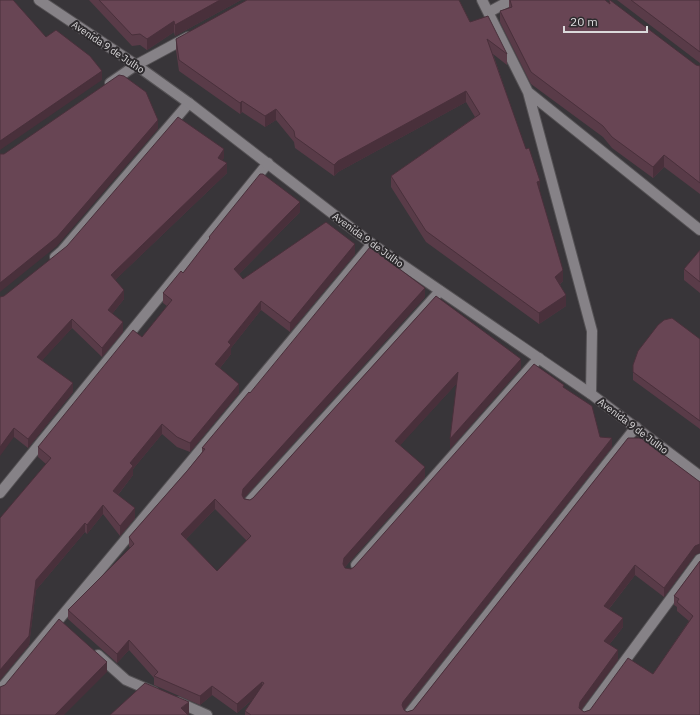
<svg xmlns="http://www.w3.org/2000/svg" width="700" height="715" font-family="'IBM Plex Sans',sans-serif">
<rect width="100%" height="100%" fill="#383539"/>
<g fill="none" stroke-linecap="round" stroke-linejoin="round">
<g stroke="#545154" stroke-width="12">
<path id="minor" d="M482 0 528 92 592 331 591 394
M489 12 511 0
M110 83 136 65 188 37
M528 92 700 230
M55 257 62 251 189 103
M0 493 268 163
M248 503 440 291
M356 565 539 358
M98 655 126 680 154 692
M0 690 372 244
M178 702 207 715
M408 715 636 427
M585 715 700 559"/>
</g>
<g stroke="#545154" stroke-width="12">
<path id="tertiary" d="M39 0 136 65 189 103 372 244 591 394 700 476"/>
</g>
<use href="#minor" stroke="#868287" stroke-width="10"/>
<use href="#tertiary" stroke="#868287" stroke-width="10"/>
</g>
<path fill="#593b48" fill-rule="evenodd" d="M89 0H241L175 36 174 32 147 50 140 45 132 46Z
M509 0H605L609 3V0L696 65 700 66V194L664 167 653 178 612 148 603 137 531 84 500 22V11L509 8Z
M617 0H700V63Z
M470 22 507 54V65L493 54 540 192 563 281 560 284 566 306 539 324 426 242 391 187V176L475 117 466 102 338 172 334 176 295 148 294 142 276 120 265 127 242 112 240 114 179 71 176 50V39Z
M224 158 222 160 227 173 115 280 124 299 112 314 123 332 102 357 72 328 42 360 73 392 28 448 14 437 1 297 4 296Z
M300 212 239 274 243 279 355 254 290 332 261 310 231 348V354L220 368 239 393 190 452 177 447 162 434 133 469V475L118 495 135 518 120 536 103 514 87 534 85 532 36 590 29 645 0 680V518L46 464 38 457V447L142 337 167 306 163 303V293L183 273 209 241V237Z
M700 250V293L684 280V269Z
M436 296 521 368 450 449 457 383 400 445 425 477 345 567V568L351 569 354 567 564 388 600 437 612 447 404 710 407 712 413 710 628 438 695 555 664 597 635 575 609 609 623 627 609 645 618 660 581 710 584 712 590 710 653 674 689 621 677 611V607L674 605V596L700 561V715H245V711L253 699 237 713 212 695 200 705 154 685V678L129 650 117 663 68 619V610L130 548 129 546V537L187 471 202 452V448L250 393 425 297 244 498 250 500 253 498ZM215 509 247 541 217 571 186 539Z
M700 339V429L633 380V365Z"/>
<path fill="#49303b" d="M220 0H241L175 36V25Z
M174 21V32L147 50V39Z
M102 71V80L0 150V141Z
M466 91V102L338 172 334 176V165L338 161Z
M242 101V112L240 114V103Z
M276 109V120L265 127V116Z
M158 120V129L57 246 0 292V283Z
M224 149V158L218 167V158Z
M664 155V167L653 178V167Z
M227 163V173L111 284V275Z
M540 181V192L537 182Z
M300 202V212L234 279V269Z
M355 244V254L290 332V323Z
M563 270V281L555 288V277Z
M425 288V297L243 499 242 495 243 489Z
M124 290V299L108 319V310Z
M566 295V306L539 324V313Z
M261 301V310L231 348V354L215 374V364L228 342Z
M72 319V328L37 366V357Z
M123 322V332L102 357V348Z
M521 359V368L450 449V439Z
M458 372V382L395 451V441Z
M73 383V392L28 448V439Z
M239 384V393L190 452V443Z
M162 424V434L133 469V475L113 501V491L130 463Z
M14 428V437L0 456V447Z
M612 438V447L403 711 402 705 403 702Z
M425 467V477L344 568 343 564 344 558Z
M215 499V509L181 544V534Z
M103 505V514L87 534V525Z
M135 508V518L120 536V526Z
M85 523V532L36 590 29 645 0 680V670L36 580Z
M700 544V553L695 555 664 597V588L695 546Z
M635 565V575L604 615V606Z
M623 618V627L604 651V641Z
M129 640V650L117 663V654Z
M618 650V660L580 711 579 708 580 702Z
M107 662V672L64 715H55Z
M262 682V691L237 713V704Z
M212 686V695L200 705V696Z
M189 702V714L188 715 181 708Z"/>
<path fill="#684554" stroke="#49303b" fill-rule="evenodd" d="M0 0H13L14 1 46 37 56 30 90 56 102 71 0 141Z
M99 0H220L175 25 174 21 147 39 140 34 132 35Z
M247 0H459L470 22 488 16 507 54 487 39 526 149 529 148 540 181 537 182 563 270 555 277 566 295 539 313 426 231 391 176 480 114 466 91 338 161 334 165 295 137 294 131 276 109 265 116 242 101 240 103 179 60 176 39Z
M510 0H605L610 4 609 0H610L696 65 700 66V183L664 155 653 167 612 137 603 126 531 72 500 11 512 7Z
M631 0H700V52Z
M119 75 124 76 146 92 158 120 57 237 0 283V154H4Z
M178 117 224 149 218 158 227 163 111 275 124 290 108 310 123 322 102 348 72 319 37 357 73 383 28 439 14 428 0 447V297L4 296 67 246Z
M260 174H263L300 202 234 269 243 279 326 222 355 244 290 323 261 301 228 342 231 345 215 364 239 384 190 443 177 437 162 424 130 463 133 466 113 491 135 508 120 526 103 505 87 525 85 523 36 580 29 636 0 670V518L51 458 38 447 133 330 142 337 172 300 163 293 181 271 183 273 210 238 209 237Z
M370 247 425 288 243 489 242 495 244 499 250 500 253 498 436 296 521 359 450 439 458 372 395 441 425 467 344 558 343 564 345 568 351 569 354 567 534 364 564 385 563 387 592 406 600 437 612 438 403 702 402 705 404 710 407 712 413 710 628 438H641L700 482V544L695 546 664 588 635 565 604 606 623 618 604 641 618 650 580 702 579 708 584 712 590 710 628 658 653 674 693 616 677 602 679 599 674 596 700 561V715H251L245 711 264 683 262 682 237 704 212 686 200 696 154 676 158 672 129 640 117 654 68 610 134 544 129 537 187 471 205 449 202 448 249 392 250 393ZM215 499 251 536 217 571 181 534Z
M700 250V282L684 269Z
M672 318 700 339V421L633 372V365L638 351 658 325 664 320Z
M59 619 107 662 55 715H0V687L5 685Z
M145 683 189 702 181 708 188 715H110Z"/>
<g text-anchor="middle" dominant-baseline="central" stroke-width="4" stroke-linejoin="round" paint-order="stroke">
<g font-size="10" fill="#dbd9db" stroke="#2e2b2e">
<text transform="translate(108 47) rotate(34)">Avenida 9 de Julho</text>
<text transform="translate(368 240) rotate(36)">Avenida 9 de Julho</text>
<text transform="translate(633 426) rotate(37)">Avenida 9 de Julho</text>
</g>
</g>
<path d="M564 26v6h83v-6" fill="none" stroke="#dbd9db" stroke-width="2"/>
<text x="570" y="26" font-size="12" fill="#dbd9db" stroke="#2e2b2e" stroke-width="3" paint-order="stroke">20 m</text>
</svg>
